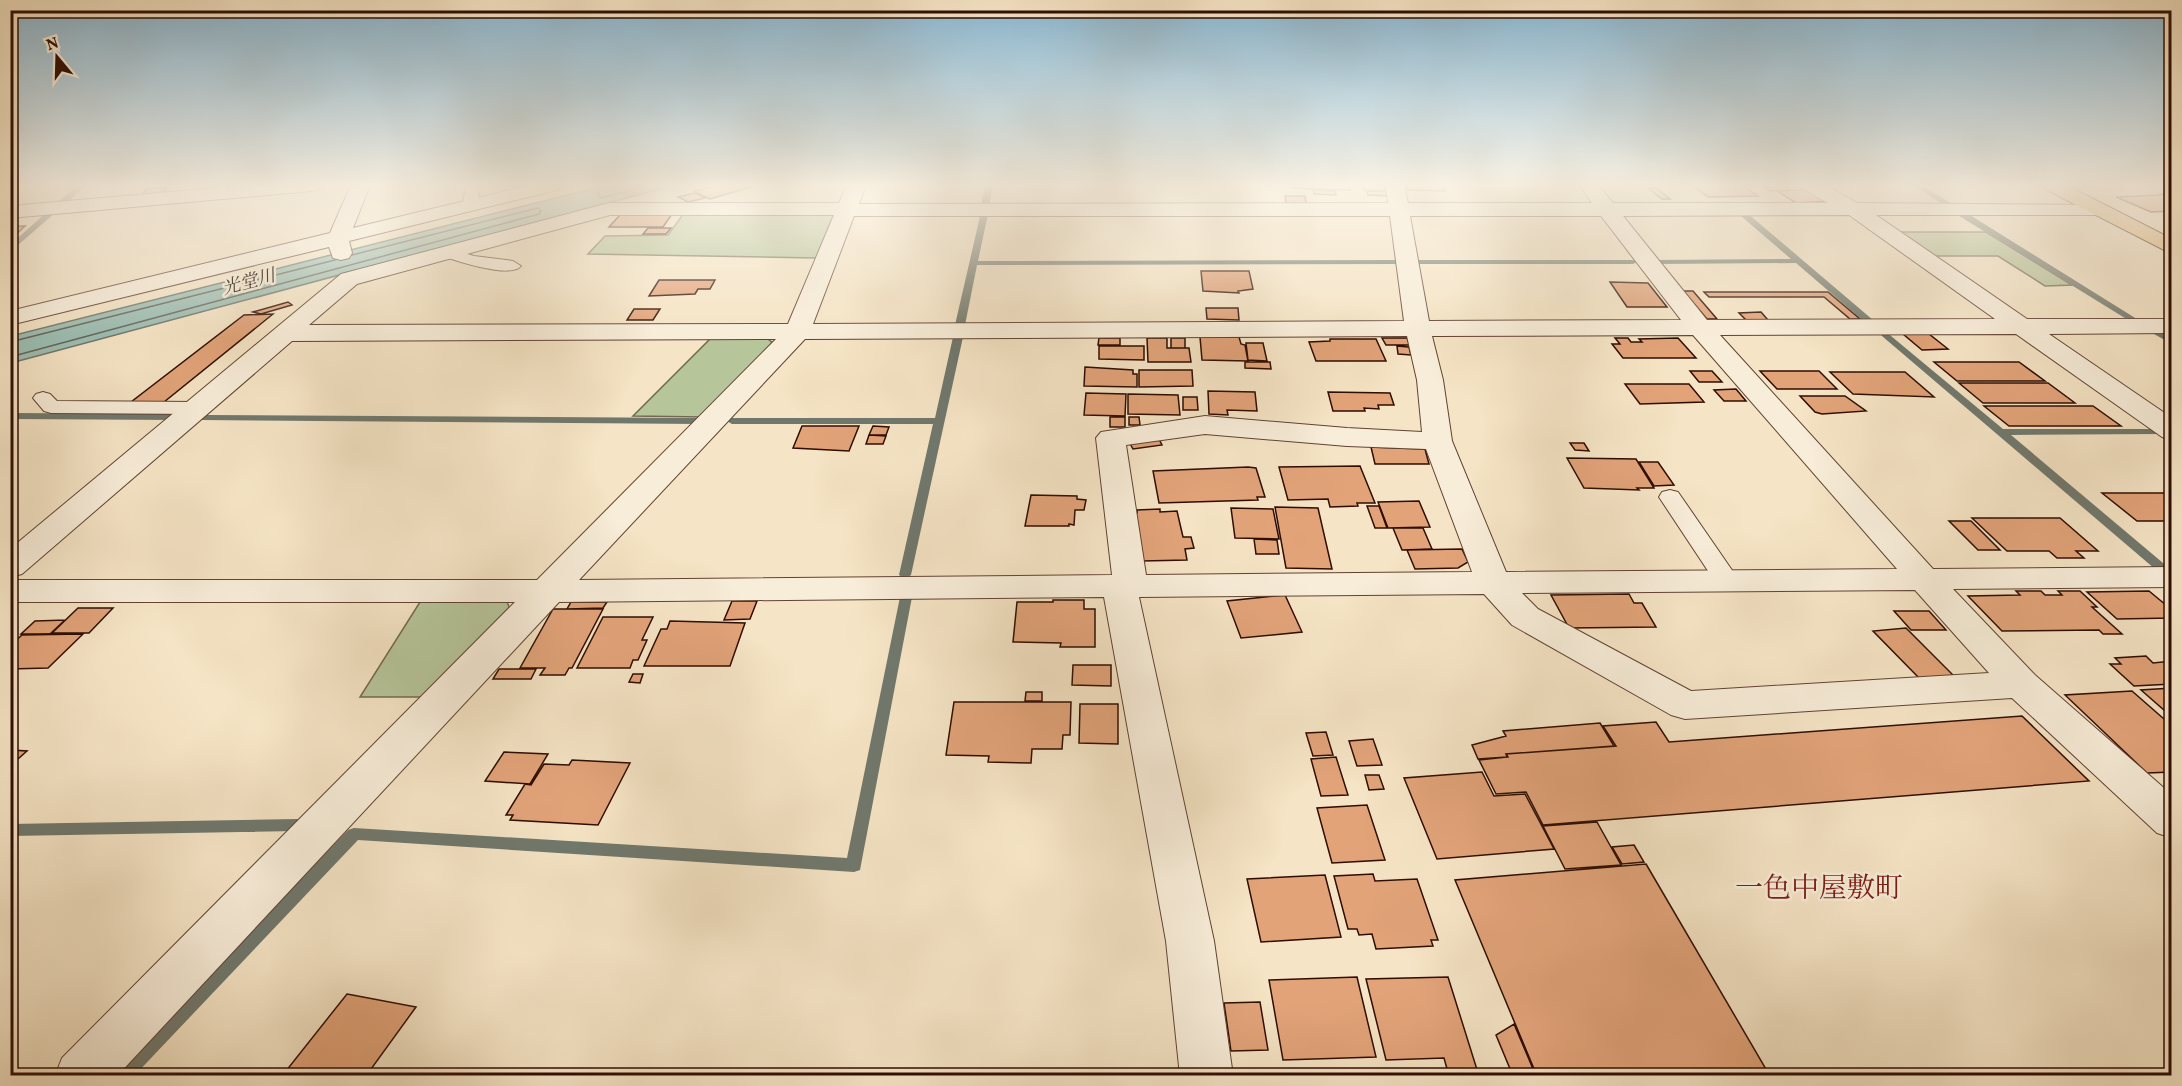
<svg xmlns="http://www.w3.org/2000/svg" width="2182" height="1086" font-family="Vollkorn,'Noto Serif JP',serif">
<rect width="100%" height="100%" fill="#f5e4c5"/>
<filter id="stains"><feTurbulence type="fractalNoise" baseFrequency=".00333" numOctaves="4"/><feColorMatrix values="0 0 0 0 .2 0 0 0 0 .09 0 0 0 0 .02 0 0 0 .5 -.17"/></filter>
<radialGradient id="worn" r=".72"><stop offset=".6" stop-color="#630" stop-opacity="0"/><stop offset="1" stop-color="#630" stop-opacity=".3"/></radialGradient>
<path fill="#b6c59a" stroke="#72694e" stroke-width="1.5" d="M684 213 834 214 816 258 588 254 605 236 668 235Z
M1896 232H1986L2072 285 2045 286 1998 256H1931Z
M711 338 768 339 774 344 704 417 633 416Z
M420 602H507L510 609 424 697H360Z"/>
<path fill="#9cbfb4" stroke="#70786d" stroke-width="1.5" d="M607 185H675L11 363V336Z"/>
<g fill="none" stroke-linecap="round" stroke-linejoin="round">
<path stroke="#65665b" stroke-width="1.5" d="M603 185 598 194 601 198 651 185
M10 342 335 260
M10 357 539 214 541 211 538 208 352 255"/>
<path fill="#70786d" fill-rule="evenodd" d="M78 185H86L64 206H58V202Z
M985 185H993L989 206 985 208 981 206Z
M1913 185H1921L1954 205 1947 207Z
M49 210 56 212 10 252V245Z
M1956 210H1962L2140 321 2136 324 2133 323 1956 214Z
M981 212 988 214 978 261 1400 260 1404 262 1400 264 977 265 965 325 960 328 955 325Z
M1728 212H1746L1873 320V324H1867L1796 263 1655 264 1651 262 1655 260 1791 259 1741 216H1728Z
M1414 260H1633L1637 262 1633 264H1414Z
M2157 329 2172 337V344L2154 334 2152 332Z
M1885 331 2003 429H2163L2164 431 2159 434 2011 435 2163 563 2165 566 2163 569H2155L1882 336 1880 334Z
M958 334 963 337 911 575 905 579 899 575 933 424H732L727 421 732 418H935L953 337Z
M10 413 177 414 182 417 177 420 10 419Z
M206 415 699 418 704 421 699 424 202 420 201 418 202 416Z
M906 593 912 597 860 870 854 872 358 840 134 1076H112L114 1070 348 830 354 828 847 858 900 597Z
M297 819 303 821 305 825 303 829 297 831 10 836V824Z"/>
</g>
<path fill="#e2a379" stroke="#2e0d02" stroke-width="1.5" d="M719 185H747L751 187 710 199 694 191Z
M1291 185H1313V189L1292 188Z
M1314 185H1349L1350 190 1314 189Z
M1363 185H1384L1386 191 1364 190Z
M1406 185H1443L1445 191 1407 190Z
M1692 185H1742L1758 196 1708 197Z
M1761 185H1783L1791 190 1770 191Z
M167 187 162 194 141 196 146 189Z
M1648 188H1656L1670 199H1662Z
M1810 189 1830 201 1796 203 1777 191Z
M1313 190 1335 191 1336 195 1314 194Z
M1367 191H1386L1387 196 1368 195Z
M695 193 705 198 688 202 678 197Z
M2159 194H2172V211L2151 212 2116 197 2161 195Z
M1285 196H1305L1306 204 1286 203Z
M672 214 663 227H609L620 215Z
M25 226 11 239H10V227Z
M648 228H671L666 234H643Z
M1201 271H1249L1253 289 1238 291 1239 293 1203 291Z
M659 280H715L710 289H698L695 294 649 296Z
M1610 282 1648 283 1667 307H1627Z
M1683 291H1693L1717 319H1707Z
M1704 292H1828L1860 319H1850L1824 297H1709Z
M288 302 292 305 261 314 253 312Z
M1206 308H1238L1239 320 1207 319Z
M634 309H660L653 320H627Z
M1761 312 1768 320H1746L1739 313Z
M273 314 164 402H131L244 315Z
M1903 334H1929L1948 349 1922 350Z
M1200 337H1239L1241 344 1245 345 1248 361 1202 360Z
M1099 338H1120V345H1098Z
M1147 338H1167V348H1189L1191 362H1148Z
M1171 338H1185V348H1171Z
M1382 338H1407L1410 345H1386Z
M1615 338H1628L1631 342H1642L1639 339 1678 338 1696 358H1623L1612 344H1620Z
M1330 339H1376L1386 361H1316L1309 342 1330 341Z
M1246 343H1263L1267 361 1248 360Z
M1099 346H1144V360L1099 359Z
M1397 346 1409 347 1411 355 1398 354Z
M1245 362H1270L1271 369 1245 368Z
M1934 362H2019L2045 381H1957Z
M1085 367 1133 370V374H1137V387L1084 386Z
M1139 370H1192L1193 386 1139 387Z
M1690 371H1712L1722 382H1699Z
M1760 371H1819L1837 389H1777Z
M1830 372H1905L1934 397 1853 394Z
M1959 383H2048L2075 403H1983Z
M1625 384H1689L1704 402 1640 404Z
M1736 389 1746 401H1724L1714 390Z
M1208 391 1255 392 1257 411 1227 410 1228 415 1209 414Z
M1328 392 1390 393 1394 405H1378L1379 409 1364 408 1365 411H1333Z
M1086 393 1126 394 1125 416 1084 415Z
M1128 394 1178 395 1180 415 1128 414Z
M1800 396H1845L1866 411 1822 414 1815 412Z
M1183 397H1197L1198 410H1183Z
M1984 406H2093L2121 426H2009Z
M1110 417H1125V427H1110Z
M1129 417H1139L1140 425H1129Z
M802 426H859L849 451 793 448Z
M873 426 889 427 886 435H869Z
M869 435 886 436 883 444H866Z
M1158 437 1162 445 1133 449 1128 440Z
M1570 443H1584L1589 451 1575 450Z
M1371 447 1425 449 1429 464H1375Z
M1567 458 1636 459 1654 488H1637L1639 490 1584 488Z
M1639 462H1658L1674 485 1654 486Z
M1360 466 1375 503H1357L1358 506 1330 507 1328 499 1288 500 1279 467Z
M1248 467 1256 468 1265 497H1257L1258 500 1159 503 1153 471Z
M2102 493H2172V521H2137Z
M1031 495 1077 496V499L1086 500 1084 510H1075L1074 525 1069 524V526H1025Z
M1419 501 1430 527 1388 528 1378 502Z
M1367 506H1379L1387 528H1375Z
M1275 507 1318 508 1332 569 1286 568Z
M1231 508 1273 509 1279 539 1235 538Z
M1160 509V512L1177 511 1183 537H1191L1194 548 1185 549 1187 560 1142 561 1134 513H1137V510Z
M1972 518H2060L2098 551H2076L2084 558H2057L2049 551H2007Z
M1949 521H1971L2000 550H1978Z
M1393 528H1423L1432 549 1402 550Z
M1254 539 1277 540 1279 554H1256Z
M1462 549 1468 562 1458 568 1415 569 1407 550Z
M2016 591H2041L2045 595H2062L2058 591H2080L2097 607H2092L2122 634H2103L2099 630 2002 631 1968 596 2020 595Z
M2149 591 2172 610V618L2117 619 2087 592Z
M1629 594 1634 603H1642L1656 627 1569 628 1551 595Z
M1285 595 1302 632 1241 638 1227 601Z
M1053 600H1084V609H1095V647H1060L1061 643 1013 642 1017 602H1053Z
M732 601H757L750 619 724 620Z
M571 602H607L603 608 567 609Z
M78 608H113L89 633H52Z
M553 609H603L572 668H569L565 675H540L545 668H520Z
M1894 611H1929L1946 630H1911Z
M603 617H653L642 640H647L638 660H633L630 668H577Z
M65 620 50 634H21L35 621Z
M670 621 745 623 730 666H644L661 629H667Z
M1906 628 1955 677 1920 679 1873 631Z
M83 634 48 668 10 669V646L22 635Z
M2146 656 2153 663 2172 661V684L2134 686 2110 664H2121L2115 658Z
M1073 665H1111V686L1072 685Z
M499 669H536L531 679H493Z
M633 674H643L640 683 629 682Z
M2172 688V717L2141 690Z
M2132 691 2172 726V772L2147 773 2065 695Z
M1026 692H1042V701H1025Z
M954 702H1071L1070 735H1063L1062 749H1032L1031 763 988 762 989 756 946 755Z
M1080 704H1118V744L1079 743Z
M2022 716 2089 781 1543 825 1526 792 1496 794 1479 760 1508 757 1506 754 1616 746 1603 726 1656 722 1669 742Z
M1600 723 1614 746 1506 754 1507 757 1478 759 1472 745 1506 736 1503 731Z
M1326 732 1333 755 1313 756 1306 733Z
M1373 739 1382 765 1357 766 1349 741Z
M10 750 27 751 10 766Z
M504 752 548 754 530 784 485 781Z
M1336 757 1348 795 1321 796 1311 759Z
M572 760 630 763 598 825 510 820 513 815H506L525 784 531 785 544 764 569 765Z
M1482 772 1494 796 1525 794 1554 849 1437 859 1404 778Z
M1365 775H1379L1384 789 1369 790Z
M1367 805 1385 860 1332 863 1317 808Z
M1597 822 1621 865 1565 869 1543 826Z
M1634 845 1644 862 1622 864 1612 847Z
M1646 864 1770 1076H1537L1455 880Z
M1373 874 1375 881 1417 879 1438 940H1431L1433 946 1376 949 1372 934 1359 935 1357 929H1348L1334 876Z
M1325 875 1341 937 1261 942 1247 879Z
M1357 977 1376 1057 1283 1060 1269 980Z
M1448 977 1479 1076H1449L1444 1058 1386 1060 1366 979Z
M347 994 416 1007 366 1076H282Z
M1260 1002 1268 1050 1231 1051 1224 1003Z
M1514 1024 1536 1076H1513L1496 1035Z"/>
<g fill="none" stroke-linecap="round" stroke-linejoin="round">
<g stroke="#604333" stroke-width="2">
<path id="lane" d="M467 185H481L476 206 469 210 462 206Z
M448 248 474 256 513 261 521 266C511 279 457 261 442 256L440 253Z
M43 392 50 394 57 401 197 402 204 404 207 408 204 412 197 414 51 413 44 411 33 398 36 394Z
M1670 490 1678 492 1736 576 1740 581 1736 586 1727 589 1718 586 1659 497 1662 492Z"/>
</g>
<g stroke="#604333" stroke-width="2">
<path id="street" d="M250 185H322L319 189 312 191 10 218V206Z
M351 185H370L353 228 531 185H564L561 189 349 241 352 253 349 258 341 260 333 258 329 247 10 325V311L330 233Z
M847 185H866L859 204 1388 203 1386 185H1404L1408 203H1592L1579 185H1598L1613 203H1828L1804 189 1801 185H1825L1857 203 2104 205 2107 209 2104 213 2097 215H1876L2027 319H2172V333L2049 334 2172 418V440L2162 437 2016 334 1720 335 1933 569 2172 567V587L1953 589 2035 675 2172 795V838L2157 833 2012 698 1685 719 1671 715 1512 625 1484 594 1139 597 1214 941 1233 1076H1180L1166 941 1104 597 559 602 117 1076H55L62 1058 515 602H10V580H537L776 339 292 341 22 574 10 577V549L341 274 609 203H839ZM610 215H834L788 324 309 325 357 284ZM1849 215 1995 319 1707 320 1623 216ZM854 216H1390L1404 321 813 324ZM1410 216H1601L1681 320 1429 321ZM1693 335 1897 569 1506 572 1452 441 1443 380 1432 336ZM1407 336 1417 380 1422 432 1347 428 1205 416 1101 432 1096 438 1112 575 579 580 805 339ZM1205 434 1347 446 1426 449 1472 572 1146 575 1126 445ZM1915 590 1989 673 1691 691 1538 609 1522 593Z"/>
</g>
<g stroke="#2e0d02" stroke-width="2">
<path id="highway" d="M2042 185H2066L2172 239V254L2045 189Z"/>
</g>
<use href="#lane" fill="#f8edd9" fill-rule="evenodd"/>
<use href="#street" fill="#f8edd9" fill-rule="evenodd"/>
<use href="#highway" fill="#eac282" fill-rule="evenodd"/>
</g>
<linearGradient id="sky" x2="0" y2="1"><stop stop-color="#89b8d3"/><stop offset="0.55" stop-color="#faf3e5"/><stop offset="1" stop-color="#faf3e5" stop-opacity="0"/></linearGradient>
<rect width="2182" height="337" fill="url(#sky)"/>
<g text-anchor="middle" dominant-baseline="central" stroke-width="5" stroke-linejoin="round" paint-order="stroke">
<g font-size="18" font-style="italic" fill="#544b40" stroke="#f8edd9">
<text transform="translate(249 283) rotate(-15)">光堂川</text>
</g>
<g font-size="28" fill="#7a1f14" stroke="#f8edd9">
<text x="1819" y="889">一色中屋敷町</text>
</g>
</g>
<rect width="2182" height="1086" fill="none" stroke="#f5e4c5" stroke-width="36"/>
<rect x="12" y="12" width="2158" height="1062" fill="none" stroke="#2e0d02" stroke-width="3"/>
<rect x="18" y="18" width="2146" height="1050" fill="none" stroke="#2e0d02" stroke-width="1.5"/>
<g transform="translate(57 57) rotate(341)" stroke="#f8edd9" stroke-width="4.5" paint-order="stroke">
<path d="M0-4.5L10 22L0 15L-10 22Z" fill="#2e0d02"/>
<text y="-9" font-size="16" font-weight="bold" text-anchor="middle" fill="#2e0d02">N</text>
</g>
<rect width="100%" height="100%" filter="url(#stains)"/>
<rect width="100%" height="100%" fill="url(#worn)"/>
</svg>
